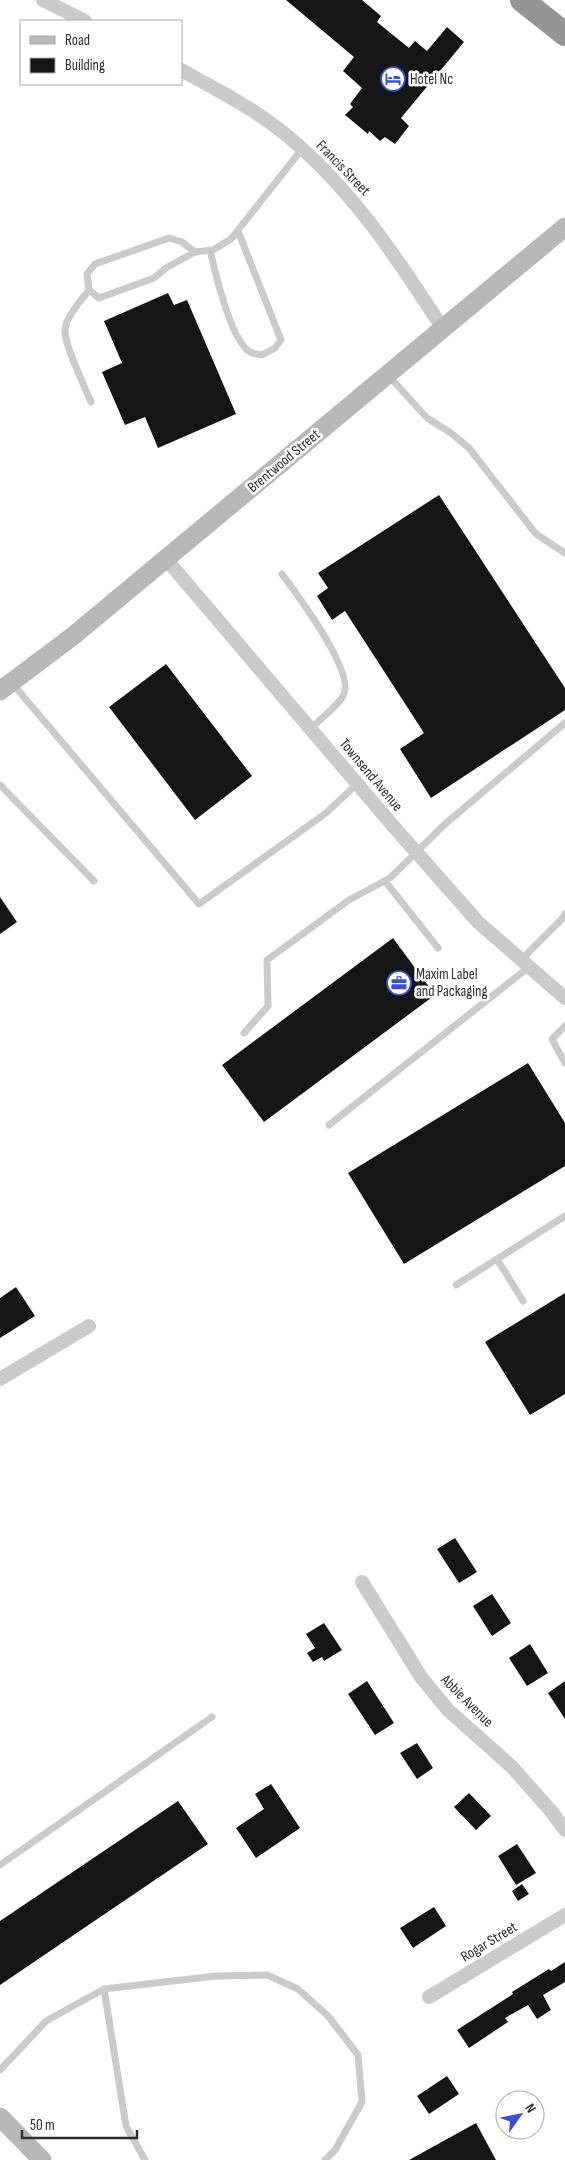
<svg xmlns="http://www.w3.org/2000/svg" width="565" height="2160" font-family="'Sofia Sans Condensed',sans-serif">
<rect width="100%" height="100%" fill="#fff"/>
<path fill="#151515" d="M286 0H362L381 16 377 22 409 48 415 41 427 51 447 27 464 42 401 118 409 126 395 144 385 137 380 141 369 131 368 134 345 115 353 107 350 104 362 88 343 71 354 57Z
M168 293 174 305 187 300 236 414 158 448 145 417 125 425 102 372 122 363 104 321Z
M439 495 565 688V710L431 798 400 749 424 733 345 611 332 620 317 596 328 588 318 573Z
M166 664 252 776 195 820 109 707Z
M0 897 17 922 0 934Z
M393 938 435 995 264 1122 222 1065Z
M528 1063 565 1123V1166L404 1264 348 1173Z
M16 1287 35 1316 0 1338V1298Z
M565 1293V1394L530 1415 485 1342Z
M455 1538 477 1572 459 1583 437 1549Z
M492 1594 511 1623 492 1636 473 1606Z
M324 1623 342 1650 324 1661 322 1657 313 1662 307 1653 315 1648 306 1634Z
M530 1644 548 1673 527 1686 509 1658Z
M367 1681 394 1723 375 1735 348 1694Z
M565 1681V1719L548 1693Z
M417 1743 433 1768 417 1779 400 1753Z
M271 1784 300 1828 256 1858 236 1828 264 1809 255 1794Z
M469 1793 491 1816 476 1830 454 1807Z
M178 1801 208 1844 0 1985V1921Z
M517 1844 536 1873 516 1885 498 1856Z
M522 1884 529 1894 518 1901 512 1891Z
M434 1907 446 1926 413 1948 400 1928Z
M565 1962V1982L543 1995 551 2010 537 2019 528 2005 505 2018 508 2022 469 2048 457 2030 513 1994 512 1992 549 1969 551 1971Z
M447 2076 459 2094 429 2114 417 2096Z
M476 2123 496 2160H409Z"/>
<g fill="none" stroke-linecap="round" stroke-linejoin="round">
<path stroke="#cbcbcb" stroke-width="7" d="M210 250C215 272 231 341 250 352 253 354 258 354 262 355L275 348 281 340 238 231
M89 290 99 298 154 278 166 268 195 252
M388 375 427 418 451 433 469 448 536 534 565 553
M91 402C85 387 63 343 65 329 67 315 81 301 89 290L87 274 95 264 169 238 182 242 195 252 213 250 231 239 302 149
M282 574C296 593 357 674 343 696 337 707 319 720 310 729
M12 683 199 904 326 813 357 784
M0 785 94 881
M385 881 438 948
M521 960 561 920 565 914
M565 1026 552 1039 565 1063
M244 1033 268 1006 267 960 349 900 390 878 445 824 565 723
M329 1125 529 967
M497 1259 523 1301
M456 1285 565 1216
M0 1865 212 1717
M104 1989 126 2126 145 2160
M0 2070 46 2021 104 1989 216 1976 267 1975 298 1989 328 2016 358 2055 362 2102 335 2150 325 2160"/>
<path stroke="#cbcbcb" stroke-width="14" d="M43 0 85 21
M181 70C214 88 247 105 276 127 346 180 396 256 443 329
M166 559 394 827 478 922 565 998
M0 1379 89 1326
M362 1582 421 1677 448 1710 512 1767 551 1811 565 1830
M429 1997 565 1915"/>
<path stroke="#b8b8b8" stroke-width="19" d="M0 691 73 636 565 227
M0 2117 42 2160"/>
<path stroke="#959595" stroke-width="24" d="M522 0 565 34"/>
</g>
<defs>
<g id="hotel-ring" transform="scale(1.25)"><circle r="9.5" fill="#fff" stroke="#3950db" stroke-width="1.5"/><path d="M-6-4.5h1.5V1H6V5H4.5V3h-9V5H-6ZM-4 0a1.8 1.8 0 1 1 3.6 0ZM.5 0V-2.5h3Q6-2.5 6 0Z" fill="#3950db"/></g>
<g id="office-ring" transform="scale(1.25)"><circle r="9.5" fill="#fff" stroke="#3950db" stroke-width="1.5"/><path d="M-6-3h4V-5.5h4V-3h4V5H-6ZM-1-4.5V-3h2v-1.5ZM-6 0V1H6V0Z" fill="#3950db"/></g>
</defs>
<g fill-rule="evenodd">
<use href="#hotel-ring" x="393" y="79"/>
<use href="#office-ring" x="399" y="983"/>
</g>
<g text-anchor="middle" dominant-baseline="central" stroke-width="5" stroke-linejoin="round" paint-order="stroke">
<g font-size="15" fill="#2e2e2e" stroke="#fff" text-anchor="start">
<text x="410" y="79">Hotel Nc</text>
<text x="416" y="974">Maxim Label<tspan x="416" dy="17">and Packaging</tspan></text>
</g>
<g font-size="15" fill="#2e2e2e" stroke="#fff">
<text transform="translate(343 168) rotate(46)">Francis Street</text>
<text transform="translate(284 461) rotate(-40)">Brentwood Street</text>
<text transform="translate(371 775) rotate(50)">Townsend Avenue</text>
<text transform="translate(467 1701) rotate(45)">Abbie Avenue</text>
<text transform="translate(489 1942) rotate(-31)">Rogar Street</text>
</g>
</g>
<rect x="20" y="20" width="162" height="65" fill="#ffffff" stroke="#ababab"/>
<rect x="30" y="36" width="25" height="8" fill="#b8b8b8" stroke="#ababab"/>
<text x="65" y="45" font-size="15" fill="#2e2e2e">Road</text>
<rect x="30" y="58" width="25" height="15" fill="#151515" stroke="#ababab"/>
<text x="65" y="70" font-size="15" fill="#2e2e2e">Building</text>
<g transform="translate(520 2115) rotate(57)"><circle r="24" fill="#ffffff" stroke="#ababab"/>
<path d="M0-4L9 19L0 12L-9 19Z" fill="#3950db"/>
<text y="-8" font-size="14" font-weight="bold" text-anchor="middle" fill="#2e2e2e">N</text>
</g>
<path d="M22 2130v8h115v-8" fill="none" stroke="#2e2e2e" stroke-width="2.5"/>
<text x="30" y="2130" font-size="15" fill="#2e2e2e" stroke="#ffffff" stroke-width="4" paint-order="stroke">50 m</text>
</svg>
